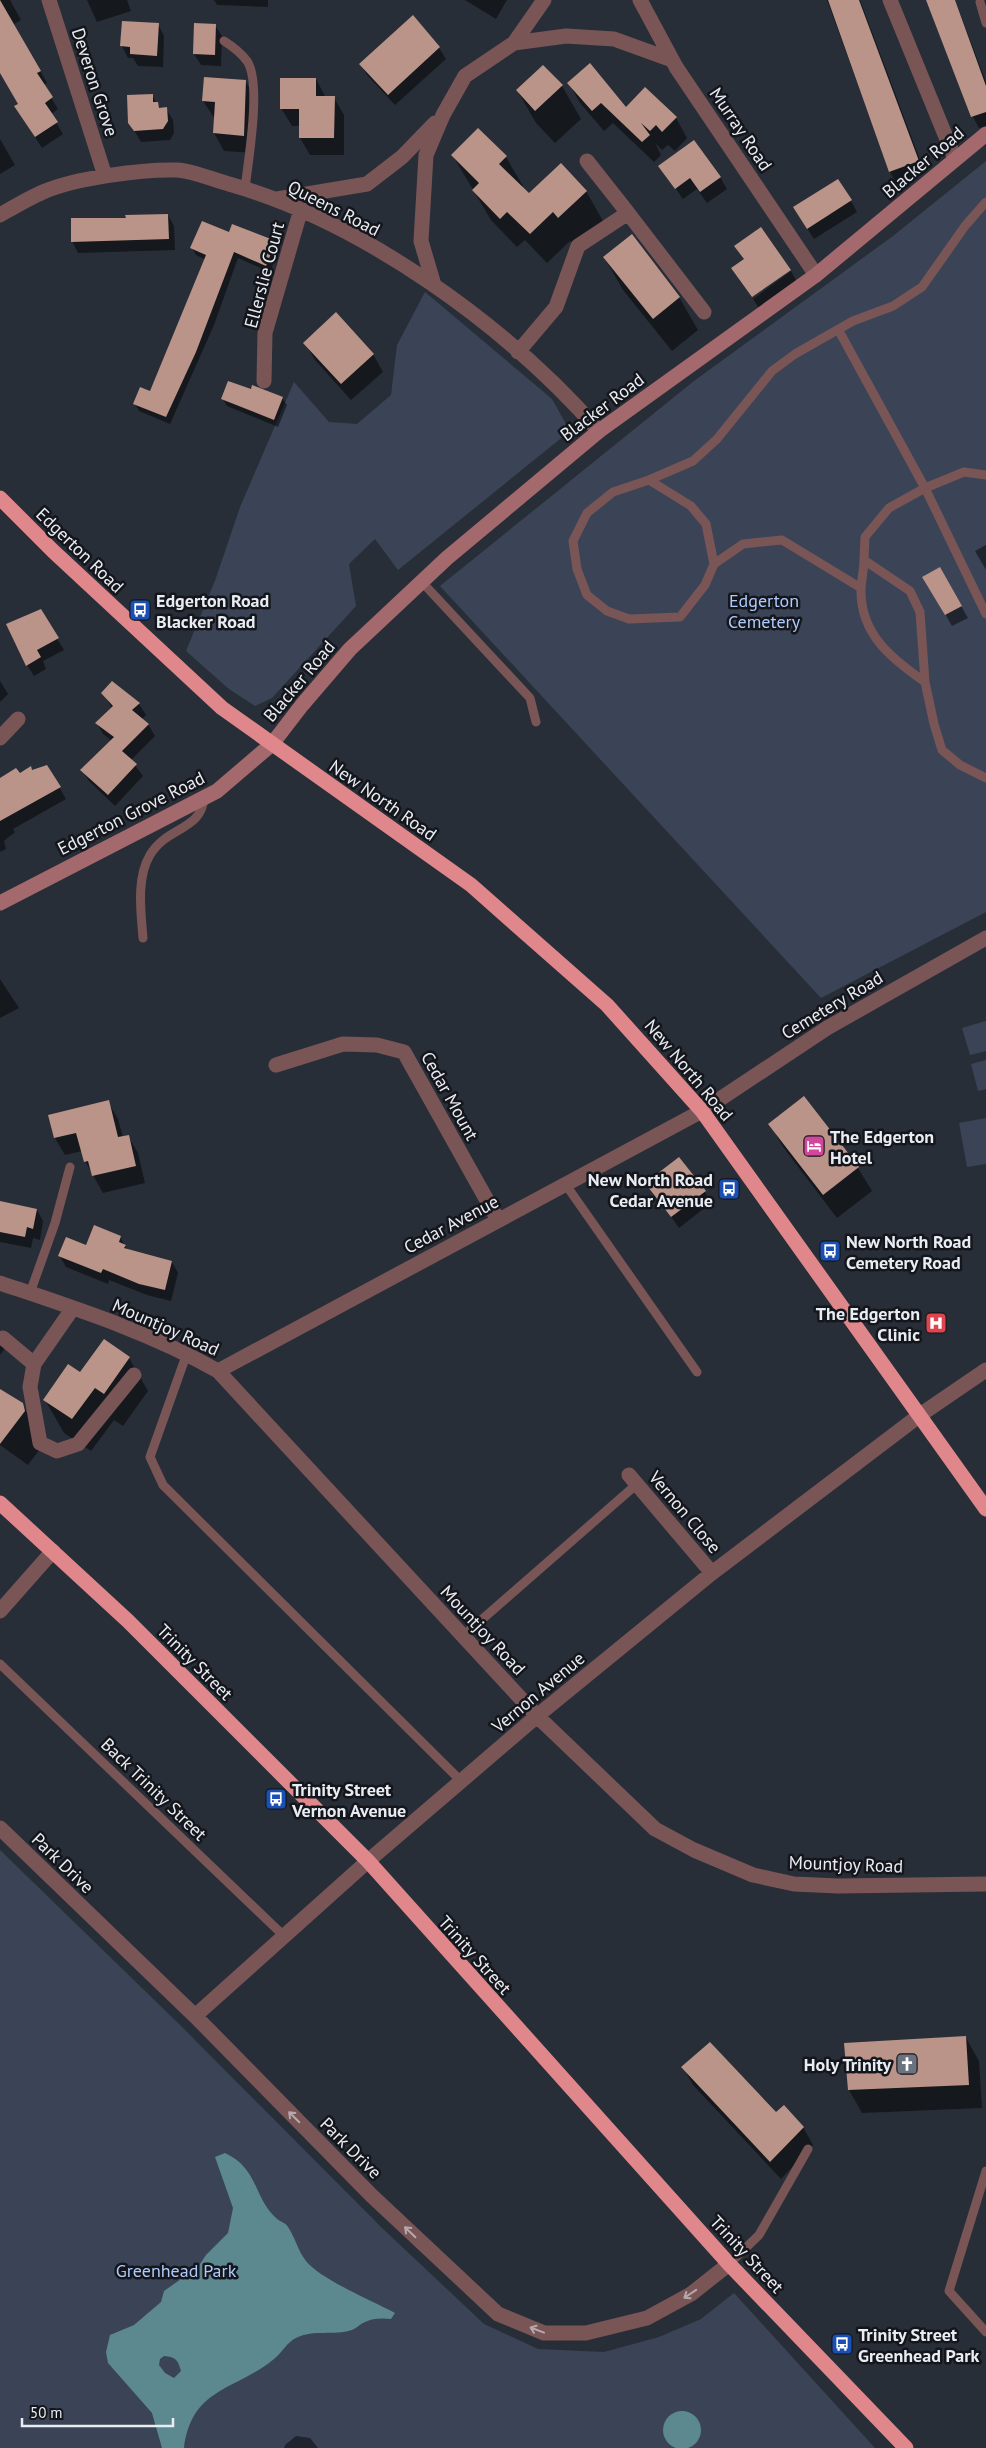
<svg xmlns="http://www.w3.org/2000/svg" width="986" height="2448" font-family="'PT Sans',sans-serif">
<rect width="100%" height="100%" fill="#282e38"/>
<path fill="#3b4456" d="M986 161V912L821 998 440 586 694 381 893 236Z
M425 292 552 399 570 431 398 570 375 539 349 564 356 606 272 698 255 706 229 689 186 651 216 578 240 507 294 382 329 422 357 424 391 395 397 345Z
M986 1021V1051L970 1055 962 1028Z
M986 1060V1089L978 1091 971 1064Z
M986 1118V1164L967 1167 959 1123Z
M0 1850 179 2024 381 2227 484 2324 538 2349 604 2352 659 2337 701 2319 734 2293 875 2448H0Z"/>
<path fill="#5c888f" fill-rule="evenodd" d="M225 2153C259 2169 253 2197 276 2218 280 2222 285 2222 288 2227 295 2237 298 2251 306 2261 320 2279 373 2301 395 2313L391 2319C383 2318 372 2318 365 2322 360 2324 357 2328 352 2330 333 2336 314 2329 296 2338 287 2342 282 2353 274 2359 235 2391 192 2387 184 2448H162L152 2413 108 2363 106 2352 110 2335 134 2325 161 2302 164 2291 198 2267 206 2255 228 2233 233 2208 215 2157ZM164 2356C176 2357 178 2360 181 2371L174 2378 165 2373 159 2365 160 2359Z
M663 2430a19 19 0 1 1 38 0a19 19 0 1 1-38 0Z"/>
<path fill="#0007" d="M0 0H10L21 20 14 24 47 83 43 85 58 109 51 114 63 134 42 148 16 107 19 104 0 71Z
M87 0H127L131 11 97 22Z
M214 0H268V7L217 5Z
M465 0H507L496 19Z
M827 0H860L925 173 897 184 890 172Z
M929 0H955L986 82V126L979 128 973 117Z
M123 23 158 24 164 36 163 67 138 66 133 58H128L122 46Z
M215 25 222 36 221 66 201 65 194 54Z
M439 48 446 59 395 105 367 75 361 64Z
M316 79 326 98H334L344 115V155H310L300 138V126H292L281 108Z
M246 82 256 99 254 153 224 151 214 133 215 119 203 101Z
M569 83 626 108 676 118 687 138 675 151 668 145 662 150 655 143 661 155 654 162 613 123 604 131 580 103Z
M562 86 581 119 555 143 536 123 517 90Z
M152 95 160 109H166L173 120 174 133 170 140 141 142 130 123Z
M0 139 15 165 0 174Z
M453 156 506 157 523 186 522 188 529 195 586 191 603 221 576 247 570 241 547 263 525 240 517 247 491 220Z
M660 166 720 177 727 189 707 203 697 189 683 199Z
M851 201 857 212 814 239 801 219Z
M168 215 174 226 175 250 78 253 72 241Z
M229 234 275 242 279 249 270 272 238 258 214 325 170 424 139 411 135 404 151 393 206 260 196 255 192 248Z
M604 257 679 297 698 330 672 351 623 290Z
M791 271 800 288 763 314 753 299Z
M305 343 373 354 383 372 351 400 315 360Z
M251 391 282 398 287 405 278 427 227 406 223 399Z
M986 545V570L975 551Z
M940 569 968 618 952 626 924 577Z
M40 610 64 650 43 661 46 669 34 676 27 665Z
M0 681 8 694 0 702Z
M112 682 139 704 146 715 142 719 148 724 155 736 131 760 143 776 115 806 89 781 82 770 112 741 103 734 97 723 112 708 103 693Z
M47 766 66 799 13 829 15 832 4 841 6 849 0 852V802L20 774Z
M0 979 19 1008 0 1018Z
M804 1098 858 1168 872 1191 837 1218 783 1147 770 1124Z
M108 1102 118 1119 123 1137 128 1136 138 1153 145 1183 103 1193 85 1161 82 1151 65 1155 55 1138Z
M647 1183 705 1192 711 1203 679 1228Z
M0 1202 37 1210 43 1221 40 1240 33 1238 31 1248 0 1242Z
M120 1237 128 1251 172 1262 178 1273 171 1301 147 1295 109 1280 108 1284 66 1267 59 1255Z
M0 1330 8 1344 0 1355Z
M129 1358 148 1391 123 1426 114 1420 91 1451 64 1433 45 1400 80 1374Z
M0 1391 22 1404 42 1438 43 1445 28 1465 0 1445Z
M966 2038 979 2061 982 2108 862 2113 849 2090Z
M683 2067 803 2127 813 2145 781 2179 693 2085Z
M296 2436 310 2438 318 2448H284L285 2445Z"/>
<path fill="#ba9489" d="M0 0 41 71 37 73 53 97 45 103 58 122 35 137 14 106 18 104 0 73Z
M828 0H859L919 161 889 172Z
M926 0H955L986 86V112L971 117Z
M413 15 440 47 388 95 359 64Z
M122 21 159 23 157 56 130 54V47L120 46Z
M194 23 216 24 215 55 193 54Z
M590 63 626 107 645 87 677 117 662 132 656 125 650 131 641 123 650 135 642 142 601 103 592 111 567 83Z
M543 65 563 85 535 111 516 90Z
M204 77 246 80 244 136 213 133 215 102 202 101Z
M280 78H316V96H335L334 138H299V109H280Z
M153 94V102H158L159 108 167 107 168 121 163 129 134 131 128 123 127 95Z
M478 128 507 156 499 164 529 193 561 163 587 191 558 218 553 212 530 234 507 212 500 219 472 190 479 183 451 155Z
M694 140 721 177 700 192 690 178 675 189 658 166Z
M838 179 852 200 807 229 793 207Z
M168 214 169 239 71 242V218H126L125 215Z
M202 221 229 232 232 224 276 241 266 266 234 252 196 352 166 417 133 404 140 387 150 391 206 255 190 248Z
M761 227 791 270 752 297 731 268 744 259 734 246Z
M632 234 680 297 653 319 603 257Z
M336 312 374 354 341 384 303 343Z
M228 381 251 389 252 385 283 397 274 420 221 399Z
M940 567 962 606 945 615 922 577Z
M41 609 59 638 37 650 41 657 26 666 6 624Z
M112 681 140 703 132 710 149 724 122 751 137 764 108 795 80 770 114 737 95 723 113 706 101 693Z
M47 765 61 787 0 821V778L16 768 20 773 31 766 32 770Z
M804 1096 859 1167 823 1195 768 1124Z
M109 1100 118 1137 129 1135 136 1166 92 1176 88 1161 84 1162 76 1133 54 1138 48 1115Z
M679 1157 706 1191 671 1217 645 1183Z
M0 1201 37 1209 33 1229 27 1227 25 1237 0 1232Z
M94 1225 121 1236 119 1242 126 1245 124 1248 172 1261 165 1290 139 1284 103 1269 101 1273 58 1256 66 1237 86 1245Z
M104 1339 130 1357 104 1394 95 1388 72 1419 43 1400 68 1364 80 1372Z
M0 1389 23 1403 25 1411 0 1444Z
M966 2036 969 2085 848 2090 844 2043Z
M710 2042 776 2112 784 2105 804 2127 770 2162 681 2067Z"/>
<g fill="none" stroke-linecap="round" stroke-linejoin="round">
<path stroke="#795556" stroke-width="9" d="M980 2 986 23
M224 41C232 46 241 53 247 61 262 83 248 161 245 189
M839 331 925 488 986 614
M986 475 964 472 925 488 889 508 865 537 864 560 910 591 920 612 925 682 934 724 942 750 960 765 986 778
M649 480 691 506 706 524 714 564 705 585 680 617 629 619 607 611 587 595 577 569 573 541 587 513 613 492 649 480 693 461 717 439 772 371 795 354 853 321 893 306 922 287 965 226 986 202
M864 560C864 570 861 581 861 591 861 635 892 659 925 682
M714 564 743 544 782 540 861 588
M421 581 530 698 536 722
M143 938C141 913 136 878 150 855 167 826 202 831 204 797
M566 1185 697 1372
M30 1293 55 1223 70 1167
M187 1353 150 1457 163 1485 461 1781
M463 1636 637 1484
M0 1664 285 1937
M986 2171 949 2291 986 2332
M729 2264 759 2235 808 2149"/>
<path stroke="#795556" stroke-width="15" d="M49 0 105 176
M640 0 676 67 816 275
M890 0 955 159
M514 43 544 0
M587 161 628 213
M277 199 367 184 402 157 435 123
M0 215C14 207 29 198 43 192 75 178 143 169 177 170 194 171 213 180 229 184 363 222 507 326 599 431
M434 285 421 241 426 155 443 115 465 76 514 43 566 36 614 39 672 60
M518 352 556 307 578 246 628 213 704 312
M264 381 265 333 301 209
M0 738 18 719
M276 1065 343 1044 377 1045 404 1052 498 1220
M0 1283C74 1308 150 1332 218 1371L537 1716 655 1829 694 1850 753 1875 794 1884 838 1886 986 1884
M73 1308 34 1364 30 1387 40 1443 57 1451 78 1444 134 1375
M3 1338 34 1364
M218 1371 702 1111 827 1028 986 938
M629 1475 712 1573
M0 1611 53 1551
M0 1828 195 2016 371 2195 498 2314 544 2333H586L647 2318 691 2294 729 2264
M195 2016 368 1861 537 1716 712 1573 920 1415 986 1370"/>
<path stroke="#a3696c" stroke-width="15" d="M0 903 217 791 272 744 302 705 350 649 447 558 599 431 816 275 986 134"/>
<path stroke="#e0878c" stroke-width="15" d="M0 498 53 551 222 708 471 885 607 1005 702 1111 986 1509
M0 1503 128 1621 368 1861 729 2264 906 2448"/>
</g>
<defs><path id="oneway-shaft" d="M-6 0H5M1.5-3L5.5 0L1.5 3" fill="none" stroke-width="1.6" stroke-linecap="round" stroke-linejoin="round" transform="scale(1.25)"/></defs>
<g stroke="#b6a8ac">
<use href="#oneway-shaft" transform="translate(294 2117) rotate(-135)"/>
<use href="#oneway-shaft" transform="translate(410 2232) rotate(-136)"/>
<use href="#oneway-shaft" transform="translate(690 2294) rotate(146)"/>
<use href="#oneway-shaft" transform="translate(537 2330) rotate(-159)"/>
</g>
<defs>
<g id="bus-square" transform="scale(1.125)"><rect x="-9" y="-9" width="18" height="18" rx="4" fill="#1a4fb4" stroke="#14161b"/><path d="M-5-6H5V4H4V6H2V4H-2V6H-4V4H-5ZM-3.5-4V0h7V-4ZM-3.5 1.2v1.5H-2V1.2ZM2 1.2v1.5H3.5V1.2Z" fill="#fff"/></g>
<g id="hotel-square" transform="scale(1.125)"><rect x="-9" y="-9" width="18" height="18" rx="4" fill="#d1479c" stroke="#14161b"/><path d="M-6-4.5h1.5V1H6V5H4.5V3h-9V5H-6ZM-4 0a1.8 1.8 0 1 1 3.6 0ZM.5 0V-2.5h3Q6-2.5 6 0Z" fill="#fff"/></g>
<g id="hospital-square" transform="scale(1.125)"><rect x="-9" y="-9" width="18" height="18" rx="4" fill="#e0444e" stroke="#14161b"/><path d="M-5-5h3v3.5h4V-5h3V5h-3V1.5h-4V5h-3Z" fill="#fff"/></g>
<g id="church-square" transform="scale(1.125)"><rect x="-9" y="-9" width="18" height="18" rx="4" fill="#6b7280" stroke="#14161b"/><path d="M-1.2-6h2.4v3.5h3.3v2.4h-3.3V6h-2.4V-.1h-3.3v-2.4h3.3Z" fill="#fff"/></g>
</defs>
<g fill-rule="evenodd">
<use href="#bus-square" x="140" y="610"/>
<use href="#hotel-square" x="814" y="1146"/>
<use href="#bus-square" x="729" y="1189"/>
<use href="#bus-square" x="830" y="1251"/>
<use href="#hospital-square" x="936" y="1323"/>
<use href="#bus-square" x="276" y="1799"/>
<use href="#church-square" x="907" y="2064"/>
<use href="#bus-square" x="842" y="2344"/>
</g>
<g text-anchor="middle" dominant-baseline="central" stroke-width="5" stroke-linejoin="round" paint-order="stroke">
<g font-size="18" fill="#e8ecf3" stroke="#14161b">
<text transform="translate(95 82) rotate(72)">Deveron Grove</text>
<text transform="translate(741 129) rotate(56)">Murray Road</text>
<text transform="translate(923 162) rotate(-40)">Blacker Road</text>
<text transform="translate(334 208) rotate(27)">Queens Road</text>
<text transform="translate(264 275) rotate(-75)">Ellerslie Court</text>
<text transform="translate(602 407) rotate(-37)">Blacker Road</text>
<text transform="translate(80 550) rotate(44)">Edgerton Road</text>
<text transform="translate(299 681) rotate(-50)">Blacker Road</text>
<text transform="translate(383 800) rotate(35)">New North Road</text>
<text transform="translate(131 813) rotate(-27)">Edgerton Grove Road</text>
<text transform="translate(832 1005) rotate(-31)">Cemetery Road</text>
<text transform="translate(689 1070) rotate(50)">New North Road</text>
<text transform="translate(450 1096) rotate(61)">Cedar Mount</text>
<text transform="translate(451 1224) rotate(-28)">Cedar Avenue</text>
<text transform="translate(166 1327) rotate(24)">Mountjoy Road</text>
<text transform="translate(685 1512) rotate(50)">Vernon Close</text>
<text transform="translate(483 1630) rotate(47)">Mountjoy Road</text>
<text transform="translate(195 1662) rotate(45)">Trinity Street</text>
<text transform="translate(538 1692) rotate(-40)">Vernon Avenue</text>
<text transform="translate(154 1789) rotate(44)">Back Trinity Street</text>
<text transform="translate(63 1863) rotate(44)">Park Drive</text>
<text transform="translate(846 1864) rotate(2)">Mountjoy Road</text>
<text transform="translate(475 1955) rotate(48)">Trinity Street</text>
<text transform="translate(351 2148) rotate(45)">Park Drive</text>
<text transform="translate(747 2254) rotate(47)">Trinity Street</text>
</g>
<g font-size="18" font-weight="bold" fill="#e8ecf3" stroke="#14161b" text-anchor="start">
<text x="156" y="600">Edgerton Road<tspan x="156" dy="21">Blacker Road</tspan></text>
<text x="830" y="1136">The Edgerton<tspan x="830" dy="21">Hotel</tspan></text>
<text x="713" y="1179" text-anchor="end">New North Road<tspan x="713" dy="21">Cedar Avenue</tspan></text>
<text x="846" y="1241">New North Road<tspan x="846" dy="21">Cemetery Road</tspan></text>
<text x="920" y="1313" text-anchor="end">The Edgerton<tspan x="920" dy="21">Clinic</tspan></text>
<text x="292" y="1789">Trinity Street<tspan x="292" dy="21">Vernon Avenue</tspan></text>
<text x="891" y="2064" text-anchor="end">Holy Trinity</text>
<text x="858" y="2334">Trinity Street<tspan x="858" dy="21">Greenhead Park</tspan></text>
</g>
<g font-size="18" fill="#aecbfe" stroke="#14161b">
<text x="764" y="600">Edgerton<tspan x="764" dy="21">Cemetery</tspan></text>
<text x="176" y="2270">Greenhead Park</text>
</g>
</g>
<path d="M22 2418v8h151v-8" fill="none" stroke="#e8ecf3" stroke-width="2.5"/>
<text x="30" y="2418" font-size="15" fill="#e8ecf3" stroke="#14161b" stroke-width="4" paint-order="stroke">50 m</text>
</svg>
